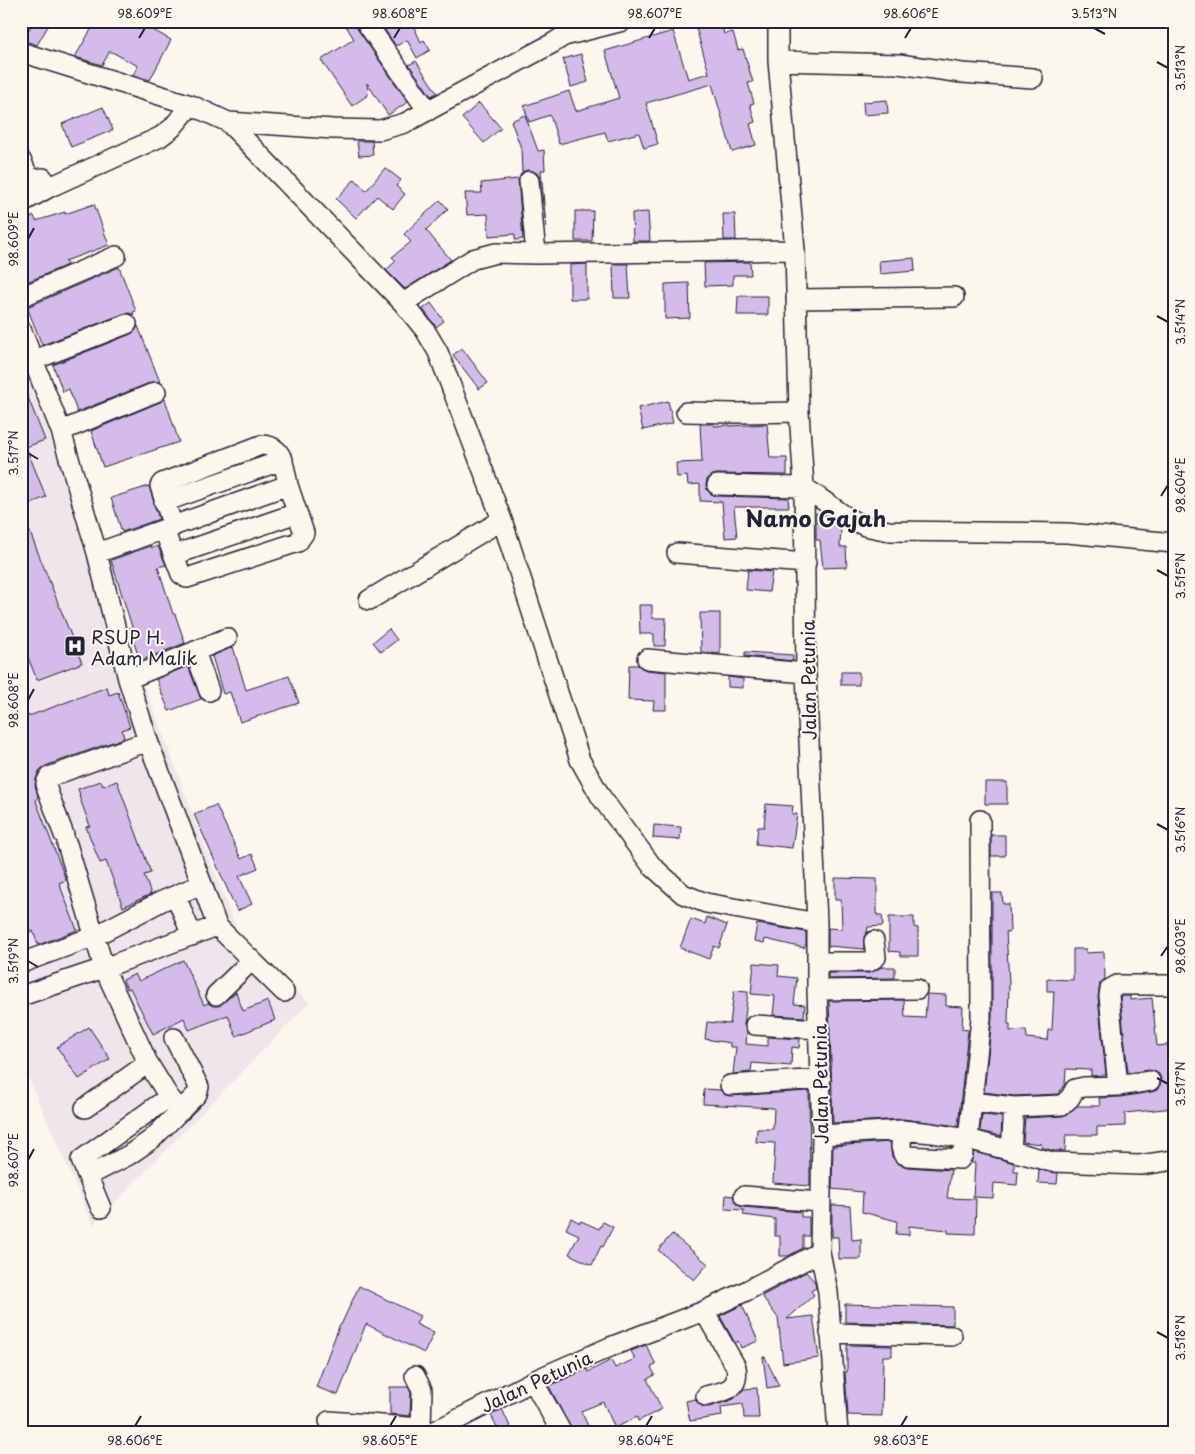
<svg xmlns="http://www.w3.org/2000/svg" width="1195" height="1454" font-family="'Playpen Sans',sans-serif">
<rect width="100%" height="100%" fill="#fbf7ec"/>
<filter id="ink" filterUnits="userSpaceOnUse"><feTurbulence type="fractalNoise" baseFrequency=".02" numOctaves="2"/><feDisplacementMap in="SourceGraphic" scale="10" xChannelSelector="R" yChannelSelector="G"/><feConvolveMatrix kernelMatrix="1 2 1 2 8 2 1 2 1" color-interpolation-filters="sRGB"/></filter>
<g filter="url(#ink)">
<path fill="#f0e5eb" d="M21 359 238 933 309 1003 93 1225 21 1061Z"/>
<path fill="#d5bbea" stroke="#22223b" d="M34 21H51L37 45 23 40Z
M96 21H148L146 26 171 40 150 80 133 75 138 66 110 51 102 65 75 57Z
M343 21H354L356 27 408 102 388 115 367 83 368 95 352 106 321 60 354 39Z
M403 21H411L421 42 424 40 430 50 417 58 407 40 396 46 385 30Z
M694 21H721L724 34 733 32 738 50 743 49 753 82 748 83 754 103 750 104 755 122 750 124 756 145 732 152 712 84 646 103 658 144 644 148 639 133 608 141 605 132 559 144 550 115 529 122 524 106 569 91 576 111 619 98 605 51 673 31 688 79 709 73Z
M581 54 588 82 571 87 563 59Z
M416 61 437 93 431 96 409 65Z
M887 100 888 113 864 115 863 102Z
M479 103 501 128 484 143 462 118Z
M103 107 113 130 71 147 62 124Z
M525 115 538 151 544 150 545 170H541L546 227 540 179 538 174 533 171 527 170 522 172 521 148 511 121Z
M357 141H372L373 155 359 156Z
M385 168 401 180 396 186 405 194 393 209 377 196 356 218 336 199 355 179 366 191Z
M518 179 523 239 515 240V234L489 236 488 214 467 215 465 193H482L481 183Z
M440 200 448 209 426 230 451 260 405 289 386 270 396 261 392 257 411 242 404 234Z
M94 204 109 245 65 261 67 265 27 282 21 265V221L34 216 36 221 65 212V214Z
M575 211H593L592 241H575Z
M648 212 650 241H633L632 213Z
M723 214H735L736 240H724Z
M914 258 915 271 880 274 879 261Z
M750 262 751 275H733V285L705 286 704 263Z
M587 264V299H570V265Z
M613 264H628L630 298H614Z
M119 267 136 311 133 312 134 315 129 313 123 314 42 345 27 307Z
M689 283 690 318 665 319V284Z
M738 296H768V315H737Z
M431 303 444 321 436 327 423 309Z
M138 326 160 382H152L77 412 69 389 63 392 53 365 131 334 135 331Z
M462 348 488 383 479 389 453 355Z
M21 380 45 440 26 447 46 497 21 507Z
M165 399 179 442 103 467 91 431 160 402Z
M668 401 673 423 643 430 638 408Z
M700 424H714V426L730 425V426L767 424 770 458H787V475L717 474 711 475 707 480 706 485 707 490 711 494 717 496 788 498 789 507H734L737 537 725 538 722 502 700 501V484L688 485 687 476 677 477 676 463 702 462Z
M149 486 159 519 122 532 111 498Z
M21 510 82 663 37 680 21 640Z
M816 513H821L841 527 840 547H846L847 567 823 568 820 540H816Z
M151 546 152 548 158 546 166 565 158 567 173 614H175L185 643 140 661 129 628 132 627 111 560Z
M748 570 772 572 769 592 746 590Z
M639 605H652V618H666L665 646H654V634H640Z
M700 613H720V654L701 652Z
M389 629 397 640 381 652 373 642Z
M233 647 246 690 289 676 299 703 240 722 230 692 223 694 212 656Z
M745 652 793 655V661L745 656Z
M629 665H638L646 670 666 672V710H653L654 701 628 700Z
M188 666 201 699 169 711 156 679Z
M841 672H859V685H841Z
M728 677 743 679V688L728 687Z
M107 687 109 695 118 692 130 727 122 730 124 738 45 766 39 771 36 779 35 785 38 796 36 801 66 880 59 883 77 930 38 945 33 931 21 935V712L29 716Z
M101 781 103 786 117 781 151 873 144 875 151 894 123 907 106 861 100 863 86 827 90 826 79 796 80 795 78 789Z
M985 782H1007V804H985Z
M766 804 793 806 792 814H797L792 848 756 844 758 827H764Z
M216 805 241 859 252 854 258 868 239 876 252 904 237 911 194 814Z
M654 825 681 827 680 840 653 838Z
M991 835H1005V856H991Z
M835 878 877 879V915H882L883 926 868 927 867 932 864 937V949L828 946V928L842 929 841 900H835Z
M992 893H1002L1003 904H1009L1010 931 1006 932 1009 982 1008 1024H1010V1031L1026 1030 1027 1038 1047 1040 1048 1030H1052L1054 991H1047V979L1073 980V949H1086V953L1104 952 1105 979 1100 983 1098 997 1106 1075 1091 1076V1070L1066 1069 1065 1084 1058 1094 1014 1096 984 1092 992 1018Z
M707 917 727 925 719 948 714 946 709 959 680 948 691 919 705 924Z
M889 917H914V927L918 928V956H900V952L889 951Z
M757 924 806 932V944L804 948 765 939 764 943 754 941Z
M183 960 204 1005 208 1003 213 1006H219L236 992 243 1011 268 1001 275 1020 236 1036 228 1015 189 1030 184 1018 153 1034 130 988 127 989 123 980 135 974 139 981Z
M754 963 779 965 778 976 797 978 794 1004 805 1005 804 1017 773 1015 775 996 751 994Z
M882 967H895V978L828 979V973H869Z
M734 991 748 992 744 1025 747 1032 746 1044 768 1046V1037L800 1039 799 1048 792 1047 791 1066 752 1063 751 1072 733 1074 736 1047H730V1043L705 1039 707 1022 730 1024Z
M927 994 946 995V1006L963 1007 962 1029 968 1030 958 1126 903 1119 833 1123 829 1001 904 1000 905 1017 925 1018Z
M1120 996H1130V1000L1152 998 1157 1046 1174 1044V1108L1125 1113V1126L1097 1127V1135H1066L1065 1151H1054L1041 1147 1042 1144 1023 1142 1025 1118 1063 1116 1069 1113 1077 1106H1100L1099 1098 1120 1097 1152 1092 1157 1090 1160 1085 1161 1079 1159 1074 1154 1071 1148 1070 1128 1073Z
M89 1027 110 1059 79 1079 57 1047Z
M704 1089 720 1090 725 1095 731 1096 809 1091 810 1186 773 1183 775 1143 756 1142 757 1129H773L774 1108 703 1104Z
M982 1115 1002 1117 1001 1136 980 1131Z
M890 1142 892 1157 899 1164 907 1167 951 1170 947 1198 976 1199 975 1234 948 1233V1230L909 1226V1235L896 1234 897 1221 862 1212 863 1192 832 1189 833 1146Z
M974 1152 1014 1163V1171H1018L1017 1185 994 1183 993 1198 973 1197 975 1163H971Z
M1039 1170 1058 1173 1057 1184 1038 1183Z
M726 1195 733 1196 737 1205 743 1207 801 1212V1217H809V1236H803V1248L788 1256H780V1236H775V1219L743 1215 744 1210 725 1209Z
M832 1205 850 1206 852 1240 861 1239V1259H839L838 1237H832Z
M571 1218 580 1223 581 1221 599 1229 603 1222 613 1227 603 1247 601 1246 592 1265 569 1254 579 1235 566 1229Z
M672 1234 708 1264 694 1280 658 1250Z
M806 1272 815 1282 816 1288 811 1291 814 1295 787 1319 813 1316 819 1358 783 1363 778 1318 762 1296Z
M359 1286 420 1316 416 1324 434 1333 424 1353 366 1324 338 1395 316 1387 340 1324 341 1325Z
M845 1304 953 1307V1325L845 1322Z
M742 1305 758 1341 741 1348 738 1341 735 1343 720 1316Z
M646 1345 656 1365 651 1367 655 1375 647 1379 662 1409 638 1421 637 1417 615 1428 603 1402 581 1411 590 1430 583 1433H573L549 1386 587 1369 588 1372 611 1360 615 1368 635 1359 631 1351Z
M847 1345 892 1346V1356H883L882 1416 848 1415 845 1372H847Z
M763 1357H765L779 1386 767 1388Z
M390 1387H408L411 1393 410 1416 390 1414Z
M757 1388 759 1418H744L743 1404 721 1407 722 1416 690 1421 686 1401 695 1399 698 1403 703 1407H709L734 1399 744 1389Z
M502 1409 513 1433H500L491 1415Z"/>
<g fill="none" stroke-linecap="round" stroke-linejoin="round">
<g stroke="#22223b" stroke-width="22">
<path id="minor" d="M365 21 428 111
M564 36 623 21
M21 52 191 105 228 122 403 303 425 330 438 352 502 520 580 760 601 797 652 866 683 894 706 903 817 923
M778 61 899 64 962 73 1033 78
M228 122 333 129 380 130 405 123 553 43 564 36 575 21
M21 160 30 180 43 178 50 187
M529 181 536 254
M21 203 50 187 160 137 172 128 191 105
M21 297 116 256
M796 299 954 297
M403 303 473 259 496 253 536 254 795 250
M21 329 61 431 97 553 128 679 148 741 202 884 217 926 284 992
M34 360 127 324
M686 412 734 413 799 412
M61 431 156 392
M717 485 804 487 848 518 865 526 889 531 1067 533 1174 543
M164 502 283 460
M173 527 160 486 162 483 261 445C284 445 284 467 288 485
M97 553 288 485 304 533 298 542 187 578 181 574 164 530
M677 553 806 563
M174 555 297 513
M369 600 502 520
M195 651 209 691
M647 659 806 673
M128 679 227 638
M64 835 47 789 46 783 49 777 148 741
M67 844 104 968 148 1063 169 1097 181 1111
M176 896 192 936
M818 962H869L876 957 874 941
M21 963 95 936 162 901 202 884
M817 990 917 989
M216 995 251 961
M21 996 104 968 217 926
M755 1025 819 1029
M730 1085 821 1079
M1118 1086 1150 1081
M972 1102 1014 1107
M85 1108 148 1063
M902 1130 901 1147 903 1154 908 1156 960 1159 963 1154V1138
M822 1135 902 1130 932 1133 968 1139 1052 1162 1140 1165 1174 1160
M968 1139 981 1018 980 820
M1011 1150 1014 1107 1062 1105 1070 1098 1075 1089 1084 1087 1118 1086 1109 996 1110 989 1117 985H1174
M88 1176 129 1155 152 1139 197 1094 199 1087 174 1038
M744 1196 820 1202
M101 1208 81 1160 169 1097
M820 1252 828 1292 838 1433
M704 1311 736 1367C740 1391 724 1391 706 1396
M830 1333 952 1336
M415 1376 422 1390 421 1428 425 1433
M533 1381 562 1433
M329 1421 421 1428
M431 1433 533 1381 610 1347 704 1311 746 1291 820 1252 822 1135 817 990V923L806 673 804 487 799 412 795 250 778 61V21"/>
</g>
<use href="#minor" stroke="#fbf7ec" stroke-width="19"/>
</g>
</g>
<path fill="none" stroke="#22223b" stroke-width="2" d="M1094 28 1105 34M139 38 145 28M394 38 400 28M649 38 655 28M905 38 911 28M1157 62 1168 68M28 239 34 228M1157 316 1168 322M28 453 38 459M1161 496 1168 485M1157 570 1168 576M28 700 34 689M1157 824 1168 830M1161 956 1168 946M28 961 38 967M1157 1078 1168 1084M28 1160 34 1149M1157 1332 1168 1338M135 1426 141 1416M390 1426 396 1416M646 1426 652 1416M901 1426 907 1416"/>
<defs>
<g id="hospital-square" transform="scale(1.125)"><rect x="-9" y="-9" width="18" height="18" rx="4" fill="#22223b" stroke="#fbf7ec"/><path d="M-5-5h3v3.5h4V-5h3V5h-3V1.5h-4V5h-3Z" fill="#fff"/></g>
</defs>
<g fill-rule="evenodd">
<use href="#hospital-square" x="75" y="646"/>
</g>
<g text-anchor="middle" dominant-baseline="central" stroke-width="4" stroke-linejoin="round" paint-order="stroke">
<g font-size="18" fill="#22223b" stroke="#fbf7ec" text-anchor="start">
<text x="91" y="636">RSUP H.<tspan x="91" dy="21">Adam Malik</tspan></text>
</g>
<g font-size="18" fill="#22223b" stroke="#fbf7ec">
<text transform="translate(808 680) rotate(-91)">Jalan Petunia</text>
<text transform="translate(820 1084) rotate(-91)">Jalan Petunia</text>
<text transform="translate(536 1381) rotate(-25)">Jalan Petunia</text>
</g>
<g font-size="22" font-weight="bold" fill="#22223b" stroke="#fbf7ec">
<text x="816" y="517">Namo Gajah</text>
</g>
</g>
<rect width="1195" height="1454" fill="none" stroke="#fbf7ec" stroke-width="55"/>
<rect x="28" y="28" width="1140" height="1398" fill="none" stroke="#22223b" stroke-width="2"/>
<g font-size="12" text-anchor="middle" fill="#22223b">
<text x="145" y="18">98.609°E</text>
<text x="400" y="18">98.608°E</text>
<text x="655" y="18">98.607°E</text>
<text x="911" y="18">98.606°E</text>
<text x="1094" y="18">3.513°N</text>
<text transform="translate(1181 68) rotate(-90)" y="4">3.513°N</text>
<text transform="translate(14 239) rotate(-90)" y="4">98.609°E</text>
<text transform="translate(1181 322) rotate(-90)" y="4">3.514°N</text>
<text transform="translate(14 453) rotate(-90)" y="4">3.517°N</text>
<text transform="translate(1181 485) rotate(-90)" y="4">98.604°E</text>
<text transform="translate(1181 576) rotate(-90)" y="4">3.515°N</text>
<text transform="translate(14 700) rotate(-90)" y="4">98.608°E</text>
<text transform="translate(1181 830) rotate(-90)" y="4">3.516°N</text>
<text transform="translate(1181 946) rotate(-90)" y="4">98.603°E</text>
<text transform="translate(14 961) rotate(-90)" y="4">3.519°N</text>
<text transform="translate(1181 1084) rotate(-90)" y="4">3.517°N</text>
<text transform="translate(14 1160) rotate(-90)" y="4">98.607°E</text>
<text transform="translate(1181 1338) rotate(-90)" y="4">3.518°N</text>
<text x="135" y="1445">98.606°E</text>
<text x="390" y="1445">98.605°E</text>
<text x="646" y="1445">98.604°E</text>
<text x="901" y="1445">98.603°E</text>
</g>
</svg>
